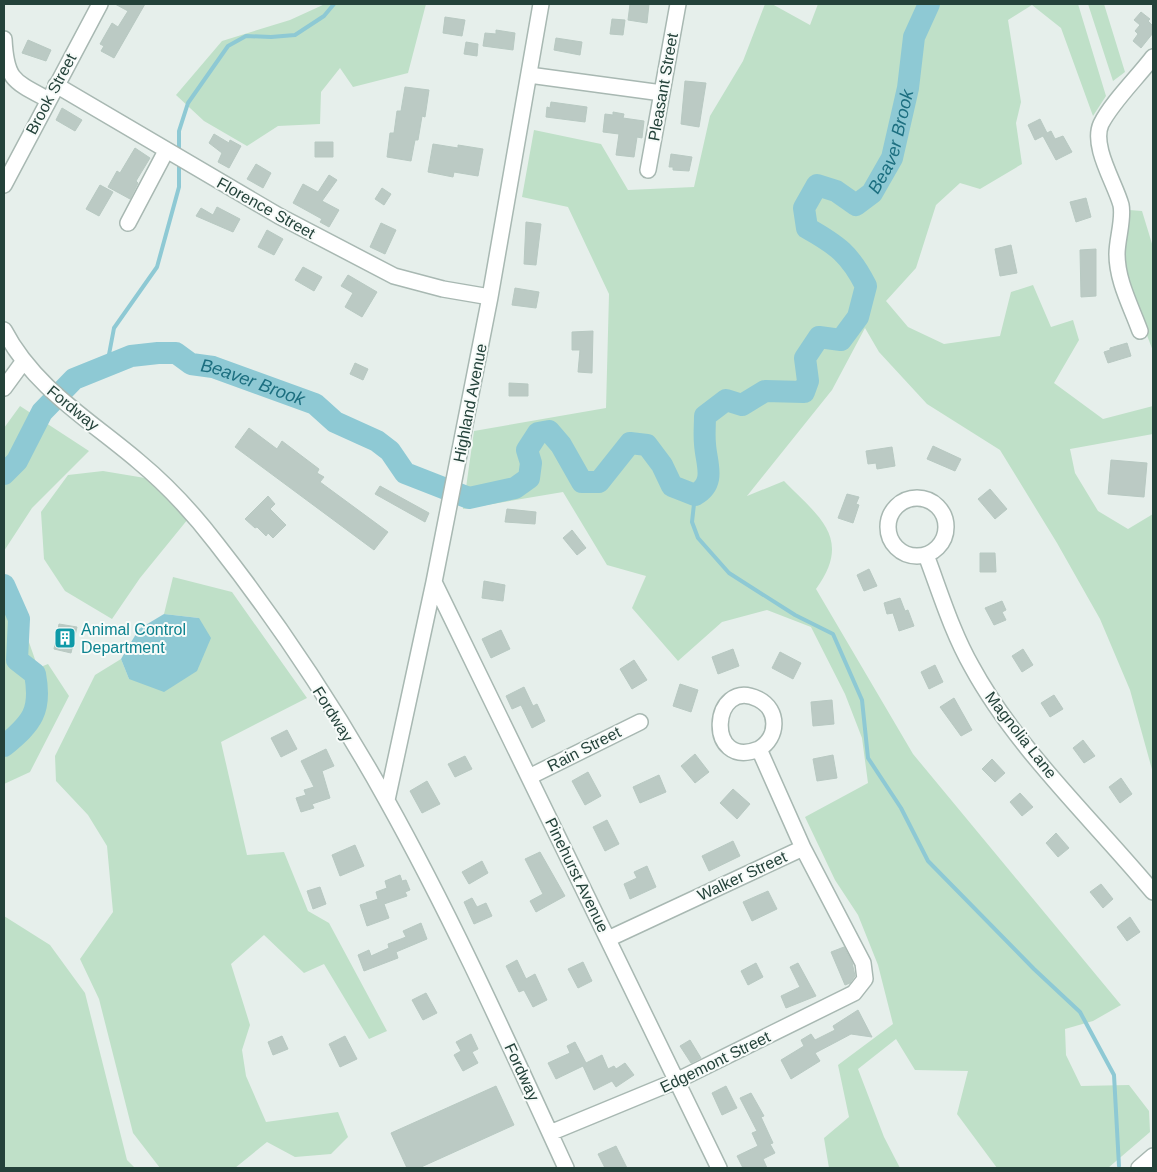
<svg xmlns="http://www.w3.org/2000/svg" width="1157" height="1172" font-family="Helvetica,sans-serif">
<rect width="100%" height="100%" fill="#e6efeb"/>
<path fill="#bfe0c8" d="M325 4H426L408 73 353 87 340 68 321 92 320 124 278 126 247 146 204 121 176 95 222 41 290 20Z
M765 4H772L810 25 818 4H1078L1106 96 1093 116 1061 28 1032 5 1008 20 1021 102 1016 123 1022 164 980 189 960 183 936 205 916 268 886 301 908 327 944 344 1000 336 1011 292 1033 285 1051 327 1073 320 1079 340 1054 383 1103 419 1153 406V434L1070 449 1075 473 1098 511 1128 529 1153 514V773L1130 690 1100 619 1057 543 1000 450 927 404 879 352 865 328 832 390 747 496 784 481C819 517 853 538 816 589L913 754 1121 1005 1093 1021 1065 1029 1066 1055 1081 1086 1129 1085 1149 1111 1150 1132 1108 1168H997L957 1114 968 1071 915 1070 896 1039 858 1069 884 1137 900 1168H829L824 1138 849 1117 838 1065 893 1024 878 965 858 915 835 880 805 817 868 783 862 738 845 694 811 627 767 610 722 622 678 661 632 608 646 576 607 565 563 492 463 509 474 431 606 408 609 294 568 207 522 197 534 130 601 144 628 190 694 187 710 116 743 61Z
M1088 4H1104L1125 72 1113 81Z
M1129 210 1142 211 1153 247V351L1123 273 1125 226Z
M20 406 89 451 32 508 4 551V428Z
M103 471 145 478 188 519 140 578 112 619 65 591 44 559 41 512 68 475Z
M4 571 38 668 48 664 69 696 30 772 4 784Z
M173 577 232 592 307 698 221 742 247 855 284 852 308 911 329 923 387 1031 369 1039 324 964 304 973 264 935 231 964 250 1025 242 1050 246 1076 266 1122 338 1112 348 1137 331 1154 295 1157 267 1142 235 1168H160L133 1133 99 999 80 959 113 912 107 846 88 815 56 781 55 756 95 675 121 659 129 679 199 618 164 614Z
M4 916 50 945 85 993 127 1160 135 1168H4Z"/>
<path fill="#8ec9d4" d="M164 614 199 618 211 638 197 671 164 692 129 679 121 659 139 629Z"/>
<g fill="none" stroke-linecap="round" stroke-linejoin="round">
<path stroke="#8ec9d4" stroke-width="4" d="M179 152V131L188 103 228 46 246 36 271 37 295 35 324 16 334 4
M107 365 114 328 157 267 179 187V162
M695 495 692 522 698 538 729 573 795 615 833 634 862 700 868 758 901 808 928 861 1034 969 1080 1012 1114 1075 1119 1166"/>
<g stroke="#8ec9d4" stroke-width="22">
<path id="s1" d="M4 474 17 461 42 412 74 379 131 356 158 353H176L191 364 213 367 315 404 335 422 377 441 390 451 405 473 469 498 515 488 529 478 531 463 527 450 538 433 549 431 561 445 582 482H599L630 443 647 445 662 465 672 486 695 495C717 483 706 463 705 444 704 435 705 425 705 416L726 400 742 405 765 391 804 392 808 381 805 358 819 337 841 340 858 317 866 286C850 254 837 245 807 228L804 208 817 185 836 191 856 205 872 193 892 158 908 88 914 37 929 4"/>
<path d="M4 585 19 619 17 660 35 674C42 711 32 723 4 746"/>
</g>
</g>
<path fill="#bbcac4" stroke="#b8c9c2" d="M115 4H145L114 58 101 51 104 46 100 44 112 23 118 27 128 11Z
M630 4H649L647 23 628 20Z
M1141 12 1150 19 1148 21 1153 26V33L1141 48 1133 41 1138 34 1135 31 1140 25 1134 20Z
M445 17 465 20 462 36 443 33Z
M612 19 625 20 623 35 610 34Z
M496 30 515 33 513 50 483 46 485 33 496 34Z
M556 38 582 42 580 55 554 50Z
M28 40 51 50 46 61 22 53Z
M466 42 478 44 477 56 464 54Z
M685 81 706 83 699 127 681 124Z
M405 87 429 90 425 117 422 116 418 140H415L411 161 387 157 390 133H394L397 111H401Z
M551 102 587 107 585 122 546 117 547 107 550 108Z
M62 108 82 120 75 131 56 120Z
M613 112 624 114 623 118 644 121 642 138 637 137 634 157 616 155 619 134 603 132 605 114 613 115Z
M1040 119 1047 133 1051 131 1055 139 1063 136 1072 152 1056 160 1043 136 1035 140 1028 125Z
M214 134 229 143 230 140 241 146 229 168 218 162 222 153 209 143Z
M315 142H333V157H315Z
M433 144 458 148V145L483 149 478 176 454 172 453 177 428 172Z
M135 148 150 158 136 181 138 183 130 199 108 187 117 171 120 173Z
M671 154 692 157 689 171 673 170V167H669Z
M256 164 271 173 263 188 247 179Z
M329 175 337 180 322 201 339 210 329 227 320 222 322 219 293 203 303 184 318 192Z
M100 185 113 192 99 216 86 209Z
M382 188 391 194 384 205 375 199Z
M1086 198 1091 217 1076 222 1070 202Z
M217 207 240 219 233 232 196 216 201 208 213 215Z
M526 222 541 224 536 265 524 264Z
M381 223 396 230 385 254 370 247Z
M267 230 283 239 274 255 258 247Z
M1011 245 1017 273 1000 276 995 249Z
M1096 249V296L1081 297 1080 250Z
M303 267 322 277 314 291 295 280Z
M348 275 377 292 362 317 345 307 353 293 341 286Z
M515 288 539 292 536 308 512 305Z
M593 331 592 373 578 372 580 350H572V332Z
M1127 343 1131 356 1108 363 1104 352 1110 350V348Z
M355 363 368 369 363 380 350 374Z
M509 383 528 384V396H509Z
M249 428 277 449 282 441 319 469 317 473 324 477 320 482 388 532 374 550 235 447Z
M933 446 961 459 955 471 927 459Z
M892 447 895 466 877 469 876 463 868 464 866 451Z
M1111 460 1147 463 1144 497 1108 494Z
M380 486 429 513 425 522 375 494Z
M990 489 1007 509 995 519 978 499Z
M847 494 859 497 856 504 859 505 853 523 838 518Z
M268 496 275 504 270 509 286 525 273 538 268 533 266 536 257 527 255 528 245 519Z
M507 509 536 512 535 524 505 522Z
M572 530 586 548 577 555 563 538Z
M980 553H995L996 572H980Z
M869 569 877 586 864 591 857 575Z
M484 581 505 585 503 601 482 598Z
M900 598 905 611 908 610 914 626 899 631 893 613 887 614 884 603Z
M1002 601 1006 610 1002 612 1006 620 994 625 985 608Z
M59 624 77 627 71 653 54 649Z
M501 630 510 649 491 658 482 639Z
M733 649 739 666 718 674 712 657Z
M1023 649 1033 665 1022 672 1012 656Z
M780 652 801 663 793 679 772 668Z
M634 660 647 680 632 689 620 669Z
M935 665 943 682 929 689 921 672Z
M680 684 698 690 691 712 673 706Z
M524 687 533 706 537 704 545 721 532 728 521 705 512 709 506 696Z
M1054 695 1063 709 1050 717 1041 703Z
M954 698 972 730 961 736 940 707Z
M832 700 834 724 813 726 811 702Z
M287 730 297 749 281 757 271 738Z
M1083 740 1095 756 1084 763 1073 748Z
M326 749 334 766 322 771 330 798 312 804 314 808 301 812 296 798 306 795 304 790 314 787 301 761Z
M695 754 709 772 695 783 681 766Z
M833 755 837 778 817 781 813 759Z
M465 756 472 769 455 777 448 764Z
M992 759 1005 773 995 782 982 769Z
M588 772 601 796 585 805 572 781Z
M659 775 666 792 640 803 633 787Z
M1121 778 1132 794 1120 803 1109 787Z
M427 781 440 804 422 813 410 791Z
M733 789 750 804 737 819 720 803Z
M1020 793 1033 807 1022 816 1010 802Z
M607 820 619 844 605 851 593 827Z
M1056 833 1069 848 1058 857 1046 843Z
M733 841 740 856 709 871 702 856Z
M355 845 364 866 340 876 332 855Z
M540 852 565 896 536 912 530 901 543 894 525 859Z
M482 861 488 873 469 884 462 872Z
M647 866 656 887 630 899 624 884 637 878 634 872Z
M400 875 402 881 406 880 410 890 405 892 407 896 384 904 389 918 367 926 360 905 378 899 376 892 387 888 385 881Z
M1101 884 1113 899 1103 908 1090 892Z
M320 887 326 904 313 909 307 891Z
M768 891 777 909 752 921 743 902Z
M472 898 477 907 486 903 492 916 474 924 464 902Z
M1130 917 1140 932 1127 941 1117 927Z
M421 923 427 939 396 952 398 958 364 971 358 955 369 950 371 956 389 948 388 944 406 937 403 931Z
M844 947 852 962 855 976 850 983 845 985 831 952Z
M517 960 526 979 535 974 547 1000 533 1007 524 990 519 992 506 966Z
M583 962 592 981 578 988 568 969Z
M756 963 763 977 748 985 741 971Z
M798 963 816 996 786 1008 781 996 800 987 790 967Z
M426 993 437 1013 423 1020 412 1000Z
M858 1010 872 1037 851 1034 836 1042 815 1053 820 1061 791 1079 781 1060 804 1046 801 1040 811 1034 815 1040 835 1030 833 1026Z
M471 1034 478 1049 472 1052 478 1063 463 1071 454 1055 461 1051 456 1042Z
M282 1036 288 1049 273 1055 268 1042Z
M345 1036 357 1059 340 1067 329 1044Z
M690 1040 701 1058 691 1063 680 1046Z
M575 1042 586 1063 602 1055 608 1069 614 1066 616 1069 625 1063 634 1075 616 1087 612 1081 594 1090 583 1066 556 1079 548 1063 570 1053 567 1046Z
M496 1086 514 1125 419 1168H407L391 1133Z
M726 1086 737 1108 722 1115 712 1093Z
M751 1093 764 1116 761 1117 773 1143 770 1144 775 1153 763 1159 767 1168H743L737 1156 758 1146 752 1133 757 1131 740 1098Z
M616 1146 627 1168H605L598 1154Z"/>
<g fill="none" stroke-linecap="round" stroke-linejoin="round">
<g stroke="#a8b8b2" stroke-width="18">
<path id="minor" d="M4 39C6 79 13 81 47 99
M529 75 662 93
M56 85 279 216 394 276 443 289 490 297
M648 170 678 4
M4 185 100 4
M128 223 166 151
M4 330C34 388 90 420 138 461 167 485 193 513 216 543 278 622 337 711 386 799 453 919 509 1044 566 1168
M1140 331C1131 306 1117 281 1117 254 1117 239 1124 219 1121 205 1115 183 1091 146 1101 124 1112 102 1138 77 1153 57
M4 388 23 362
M888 527a29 29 0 1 1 58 0a29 29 0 1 1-58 0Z
M926 555C940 592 952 632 972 667 1016 748 1094 821 1153 892
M434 582 719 1168
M759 749C704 771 711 676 758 699 780 710 778 738 759 749L803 848
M529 777 640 722
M387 800 434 582 490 297 541 4
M550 1133 676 1081 854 993 865 979 863 963 803 848 608 939
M1139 1168 1153 1156"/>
</g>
<use href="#minor" stroke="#fff" stroke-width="15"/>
</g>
<defs>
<g id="building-square" transform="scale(1.125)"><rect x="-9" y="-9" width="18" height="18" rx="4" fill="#0f9aa8" stroke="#f7fbf9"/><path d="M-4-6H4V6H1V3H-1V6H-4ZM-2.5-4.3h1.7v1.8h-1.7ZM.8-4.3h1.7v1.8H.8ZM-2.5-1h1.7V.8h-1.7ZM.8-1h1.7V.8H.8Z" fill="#fff"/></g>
</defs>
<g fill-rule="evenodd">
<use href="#building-square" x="65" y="638"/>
</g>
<g text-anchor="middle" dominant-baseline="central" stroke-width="4" stroke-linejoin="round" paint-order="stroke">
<g font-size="16" fill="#24423a" stroke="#f7fbf9">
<text transform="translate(663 87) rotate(-80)">Pleasant Street</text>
<text transform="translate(51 94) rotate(-62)">Brook Street</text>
<text transform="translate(266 208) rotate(29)">Florence Street</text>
<text transform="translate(470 403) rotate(-79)">Highland Avenue</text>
<text transform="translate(73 408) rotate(39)">Fordway</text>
<text transform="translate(333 714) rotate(58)">Fordway</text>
<text transform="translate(1021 735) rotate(52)">Magnolia Lane</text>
<text transform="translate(584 749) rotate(-27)">Rain Street</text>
<text transform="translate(577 875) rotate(64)">Pinehurst Avenue</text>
<text transform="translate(742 876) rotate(-25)">Walker Street</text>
<text transform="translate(715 1062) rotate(-26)">Edgemont Street</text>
<text transform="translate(522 1072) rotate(65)">Fordway</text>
</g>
<g font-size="16" fill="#0d838f" stroke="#f7fbf9" text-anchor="start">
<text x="81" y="629">Animal Control<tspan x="81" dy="18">Department</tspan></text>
</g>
<g font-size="18" font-style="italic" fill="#1c6f80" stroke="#f7fbf9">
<text stroke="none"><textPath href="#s1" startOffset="1490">Beaver Brook</textPath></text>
<text stroke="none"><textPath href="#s1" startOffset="309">Beaver Brook</textPath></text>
</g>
</g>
<rect width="1157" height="1172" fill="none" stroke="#24423a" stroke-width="10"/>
</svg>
